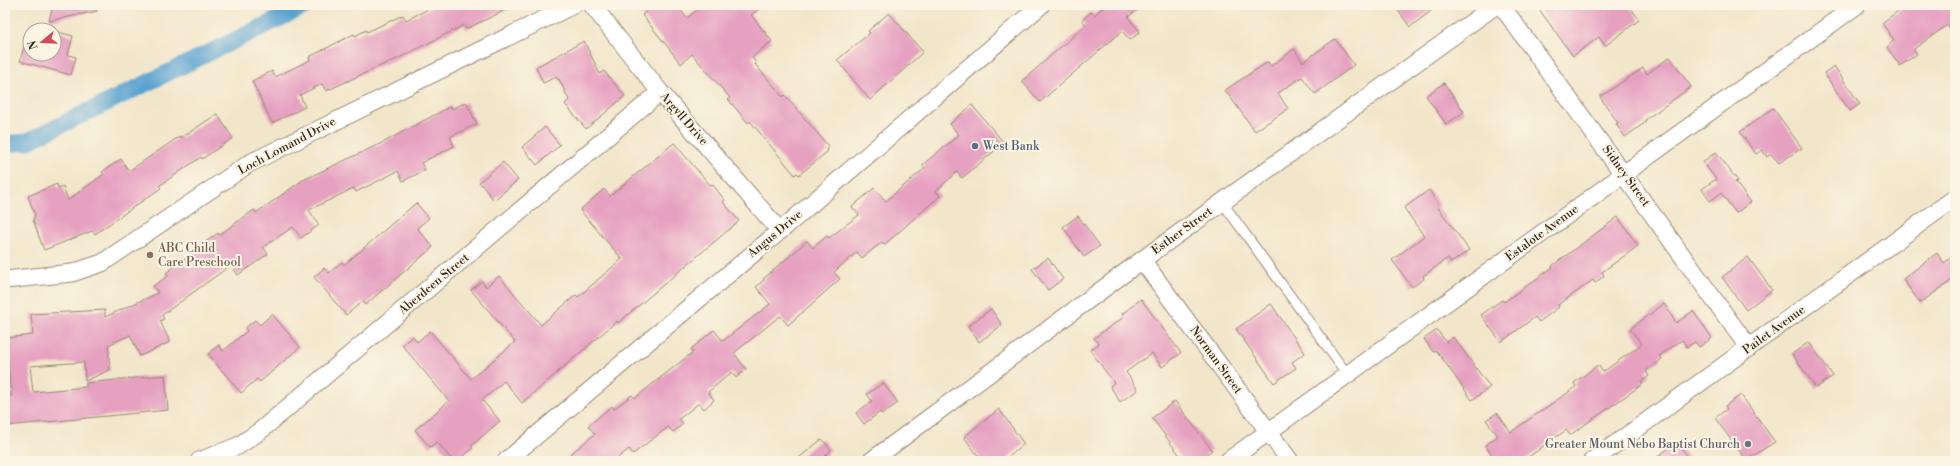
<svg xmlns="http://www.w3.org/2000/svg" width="1960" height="466" font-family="'Libre Bodoni',serif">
<rect width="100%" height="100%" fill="#fcf5e5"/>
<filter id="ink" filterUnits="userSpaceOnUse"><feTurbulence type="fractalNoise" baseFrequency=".025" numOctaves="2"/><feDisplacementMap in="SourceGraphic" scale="8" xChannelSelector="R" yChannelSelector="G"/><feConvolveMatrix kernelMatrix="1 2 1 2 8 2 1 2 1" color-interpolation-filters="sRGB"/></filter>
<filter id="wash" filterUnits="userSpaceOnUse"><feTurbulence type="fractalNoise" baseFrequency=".012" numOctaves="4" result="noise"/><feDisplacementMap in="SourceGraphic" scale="16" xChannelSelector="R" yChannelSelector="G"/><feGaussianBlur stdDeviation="0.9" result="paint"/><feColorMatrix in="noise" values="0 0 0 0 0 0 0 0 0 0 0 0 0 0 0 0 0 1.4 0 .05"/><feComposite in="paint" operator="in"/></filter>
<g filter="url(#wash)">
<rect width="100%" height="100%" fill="#f2e6ca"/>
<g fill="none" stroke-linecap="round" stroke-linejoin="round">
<path stroke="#58a2d0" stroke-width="17" d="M5 144 26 142 307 5"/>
</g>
<g id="blocks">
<path fill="#e6a1c1" d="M53 5H96L97 11 49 21Z
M437 5H516L466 29 464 25 391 62V61L326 91 322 84 300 95 305 107 272 123 252 81 272 71 275 77 310 60 309 57 354 34 355 36 366 30 367 32 403 15 406 20Z
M654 5H676L687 18 703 5H764L751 15 772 41 752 57 756 63 755 64 783 97 785 95 829 147 826 149 828 151 799 175 797 173 795 175 750 121 748 123 728 99 730 98 692 54 681 64 667 46 642 15Z
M1106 5H1144L1128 17 1140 32 1130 40 1122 31 1040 102 1022 81 1086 25 1082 20 1091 12 1094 15Z
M1394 5H1439L1410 27Z
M1536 5H1629L1639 20 1605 46 1599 37 1573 56Z
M1906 5H1955V36L1947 25 1914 49 1917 54 1900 66 1887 47 1894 40 1882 23Z
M889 13 923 52 870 100 837 60 870 33 868 31Z
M54 31 73 36 68 55 76 57 71 75 20 61 25 43 30 44V54H54Z
M1335 39 1354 65 1315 94 1302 77 1278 93 1288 109 1255 131 1225 90 1268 62 1271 66 1294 49 1303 62Z
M584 41 600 74 604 71 625 96 586 129 565 104 569 100 559 79 558 80 556 77 543 83 536 67Z
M1670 57 1691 87 1645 120 1646 122 1625 137 1616 124 1618 123 1600 97 1643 68 1647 74Z
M1834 66 1860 104 1850 111 1824 73Z
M1444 83 1464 112 1446 124 1426 96Z
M466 102 477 124 450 137 454 146 421 163 425 170 403 181 398 171 356 192 354 188 309 210 319 225 301 238 293 227 263 247 268 254 238 275 231 265 162 315 164 319 160 321 170 342 140 356 130 335 108 345 110 370 85 381 84 362 30 366 33 392 86 387V383L165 375 168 410 6 426 5 397 11 396 6 338 33 335 31 314 105 310V317L158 293 153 286 168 276 166 273 201 247 200 246 218 233 219 235 254 210 256 213 303 180 384 142 451 106 452 109Z
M972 105 1004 143 962 178 957 172 936 191 940 196 884 245 882 242 862 258 857 252 834 272 840 279 788 325 780 316 734 353 746 369 736 378 732 372 708 392 714 400 704 409 699 403 679 419 683 424 673 432 668 427 633 454 629 449 614 461H562L595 434 588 426 612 406 614 409 632 395 635 398 693 352 691 349 714 330 723 341 770 304 756 287 764 280 763 279 807 241 813 248 827 236 829 238 859 215 852 207 874 188 886 201 925 168 922 165 959 135 950 124Z
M1773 108 1802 148 1779 163 1771 154 1767 157 1762 150 1756 154 1740 132Z
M217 114 233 138 202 159 201 157 159 186 161 188 95 234 92 231 44 250 33 220 35 215 28 196 57 184 58 188 63 186 68 200 104 174 102 172 121 159 129 171 180 136 181 138Z
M545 127 560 145 537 165 522 147Z
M674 143 710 185 712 184 725 200 723 202 739 221 618 323 617 321 522 403 504 381 493 391 482 400 500 421 471 446 473 448 457 461H453L437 442 430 447 415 430 449 401 402 345 413 336 417 342 430 331 471 379 515 342 471 290 482 281 486 287 499 276 541 325 576 295 578 297 622 259 580 210 604 189 610 196Z
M1716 152 1738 181 1735 182 1751 202 1736 213 1721 193 1710 201 1702 189 1716 179 1703 162Z
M503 162 518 180 494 200 479 182Z
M1429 190 1439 205 1437 206 1469 250 1451 263 1448 258 1423 276 1424 279 1412 287 1392 260 1424 236 1404 208Z
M416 203 429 218 417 228 433 247 365 305 363 301 346 315 314 277 324 268 329 273 342 262 344 265Z
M1078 216 1100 246 1084 257 1063 227Z
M1618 217 1638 246 1602 272 1604 276 1595 283 1593 280 1558 305 1559 307 1539 322 1535 317 1501 342 1481 315 1502 300 1504 302 1553 267 1552 266Z
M1937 253 1944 263 1955 255V278L1920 303 1903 279Z
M1748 257 1772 290 1746 310 1722 277Z
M1048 258 1063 279 1048 290 1032 269Z
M1141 299 1181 353 1162 367 1152 353 1126 372 1138 390 1120 402 1110 386 1114 383 1090 350 1099 344 1094 338 1124 317 1122 314Z
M1271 304 1305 353 1292 362 1296 368 1274 383 1236 329Z
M1664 304 1676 323 1693 311 1712 338 1699 347 1695 342 1687 347 1682 340 1659 356 1662 359 1646 371 1649 376 1641 382 1643 384 1570 435 1566 430 1523 461H1496L1485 445 1498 436 1486 420 1497 413 1511 432 1576 387 1574 383 1598 365 1603 372 1642 344 1630 329Z
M991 309 1002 325 979 342 968 326Z
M272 314 300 347 260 382 257 379 241 393 208 354 219 345 223 351 247 331 245 328 255 320 260 325Z
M1437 330 1446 342 1453 337 1490 387 1472 400 1436 350 1433 352 1424 339Z
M1809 342 1833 376 1816 388 1792 354Z
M883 383 898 403 882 414 880 412 864 424 856 413 872 401 867 394Z
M1741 395 1775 442 1746 460 1715 418 1727 409 1725 406Z
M1175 401 1212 450 1198 461H1184L1152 418Z
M999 409 1024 444 1004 461H982L964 437Z
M822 439 831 450 825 456 829 461H795Z
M1677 442 1691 461H1652Z"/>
</g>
</g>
<g filter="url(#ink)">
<use href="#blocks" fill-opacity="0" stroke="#968874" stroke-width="1"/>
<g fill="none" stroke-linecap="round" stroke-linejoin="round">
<g stroke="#968874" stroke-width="11">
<path id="lane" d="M1222 202 1347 374"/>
</g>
<g stroke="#968874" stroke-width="19">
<path id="street" d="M592 5 660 92 780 231
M1501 5 1749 348
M1142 260 1290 461
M5 280 72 273 102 263 250 163 573 5
M199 461 238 446 260 431 660 92
M506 461 780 231 1041 5
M871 461 1142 260 1496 5
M1228 461 1857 5
M1592 461 1955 198"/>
</g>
<use href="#lane" stroke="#fff" stroke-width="9"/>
<use href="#street" stroke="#fff" stroke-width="17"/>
</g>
</g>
<circle fill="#5c6f8a" stroke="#fcf5e5" stroke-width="1.5" cx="975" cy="146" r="4"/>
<circle fill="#8d6e63" stroke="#fcf5e5" stroke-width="1.5" cx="150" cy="255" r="4"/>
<circle fill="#6b7280" stroke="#fcf5e5" stroke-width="1.5" cx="1748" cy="444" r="4"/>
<g text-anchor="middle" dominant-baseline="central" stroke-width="4" stroke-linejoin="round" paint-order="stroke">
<g font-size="12" fill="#3b2a1e" stroke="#fcf5e5">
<text transform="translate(684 119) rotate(49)">Argyll Drive</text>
<text transform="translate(287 146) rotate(-28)">Loch Lomand Drive</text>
<text transform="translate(1626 176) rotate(54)">Sidney Street</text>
<text transform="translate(1182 231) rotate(-36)">Esther Street</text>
<text transform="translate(1542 233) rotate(-36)">Estalote Avenue</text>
<text transform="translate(775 234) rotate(-40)">Angus Drive</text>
<text transform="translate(434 284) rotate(-40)">Aberdeen Street</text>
<text transform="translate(1774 330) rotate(-36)">Pailet Avenue</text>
<text transform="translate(1216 360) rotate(54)">Norman Street</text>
</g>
<g font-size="12" fill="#4e5e75" stroke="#fcf5e5" text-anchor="start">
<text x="983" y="146">West Bank</text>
</g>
<g font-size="12" fill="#785e54" stroke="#fcf5e5" text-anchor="start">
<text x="158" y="248">ABC Child<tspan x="158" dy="14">Care Preschool</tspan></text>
</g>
<g font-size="12" fill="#5b616d" stroke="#fcf5e5" text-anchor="end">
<text x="1740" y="444">Greater Mount Nebo Baptist Church</text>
</g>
</g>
<rect width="1960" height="466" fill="none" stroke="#fcf5e5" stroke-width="20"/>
<g transform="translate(42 42) rotate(251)"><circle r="19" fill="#fcf5e5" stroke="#afa495"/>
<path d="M0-3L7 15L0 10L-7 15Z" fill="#d1495b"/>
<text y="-6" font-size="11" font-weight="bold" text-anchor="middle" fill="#3b2a1e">N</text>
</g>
</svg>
